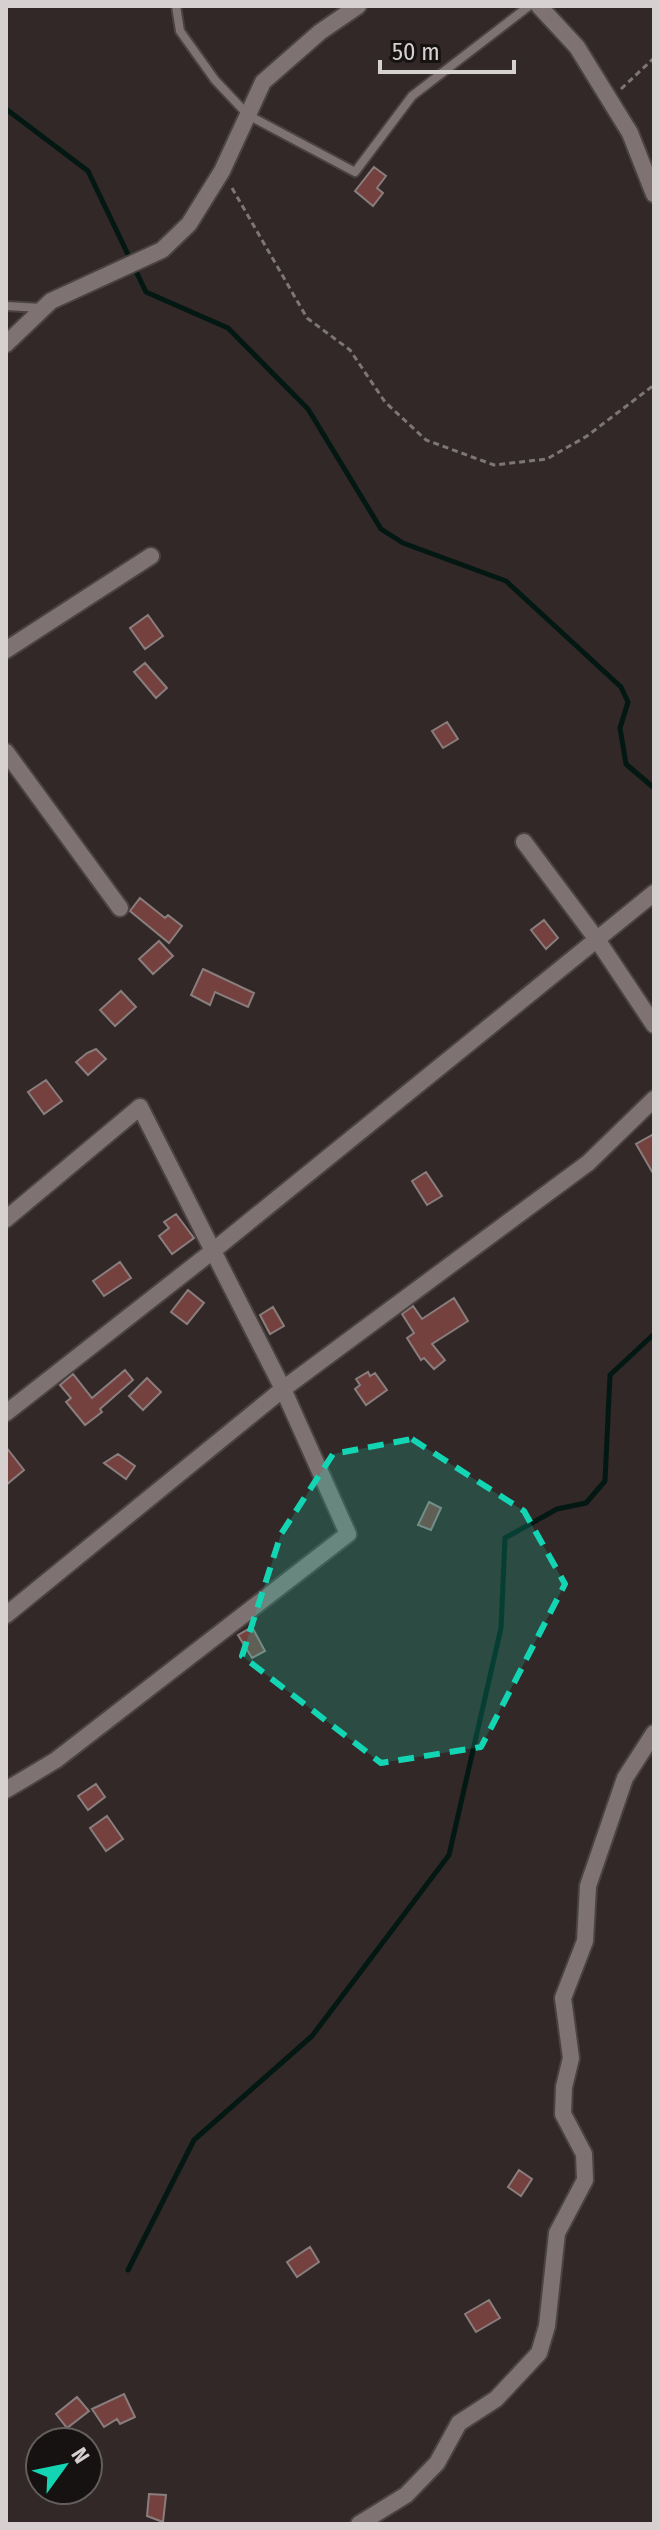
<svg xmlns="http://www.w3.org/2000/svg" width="660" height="2530" font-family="'Fira Sans Condensed',sans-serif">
<rect width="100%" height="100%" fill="#312827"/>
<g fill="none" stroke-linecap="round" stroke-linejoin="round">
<path stroke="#041813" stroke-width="5" d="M6 109 88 171 146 292 228 328 308 409 381 529 403 543 506 581 621 687 628 702 620 728 626 764 654 788
M128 2270 194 2140 312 2036 449 1855 501 1628 505 1538 557 1509 586 1503 605 1481 610 1375 654 1334"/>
</g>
<path fill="#74413f" stroke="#897e7d" stroke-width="2" d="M374 167 386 176 377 188 383 193 373 206 355 191Z
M148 615 163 636 145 649 130 628Z
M145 663 167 688 156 698 134 672Z
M447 722 458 739 443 748 432 731Z
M140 898 165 918 168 915 182 926 169 943 130 911Z
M544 920 558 938 546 949 531 930Z
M159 941 173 956 153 974 139 959Z
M203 969 254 993 248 1007 215 992 210 1005 191 995Z
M121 991 136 1007 115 1026 100 1010Z
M96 1049 106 1059 88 1075 76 1062 87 1053Z
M46 1080 62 1101 44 1114 28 1092Z
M654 1134V1175L636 1144Z
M426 1172 442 1196 427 1205 412 1181Z
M176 1214 194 1238 172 1254 159 1236 169 1228 164 1222Z
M120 1262 131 1278 104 1296 93 1281Z
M188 1290 204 1303 187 1324 171 1312Z
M454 1298 468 1321 432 1344 445 1360 434 1369 424 1358 421 1360 407 1338 414 1333 402 1314 413 1306 422 1319Z
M273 1307 284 1326 270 1334 260 1315Z
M125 1370 133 1380 100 1409 102 1412 85 1425 66 1402 71 1398 60 1385 73 1374 92 1398Z
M368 1372 370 1376 375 1373 387 1390 366 1405 355 1389 360 1385 356 1379Z
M147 1378 161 1392 143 1410 129 1396Z
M6 1447 24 1470 6 1485Z
M118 1454 135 1466 126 1479 104 1463Z
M429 1502 441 1508 431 1530 418 1525Z
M252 1627 265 1651 252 1658 238 1635Z
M96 1784 105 1797 88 1810 78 1796Z
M107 1816 123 1839 106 1851 90 1828Z
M519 2170 532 2179 521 2196 508 2187Z
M310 2247 319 2262 297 2277 287 2262Z
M489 2300 500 2318 476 2332 465 2314Z
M124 2394 135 2417 120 2424 117 2419 104 2427 92 2409Z
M77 2397 89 2411 67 2428 56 2414Z
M149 2494 166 2495 163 2522 147 2516Z"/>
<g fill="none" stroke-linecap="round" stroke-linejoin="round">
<g stroke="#4a4342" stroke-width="12">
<path id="service" d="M176 6 180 31 215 80 248 115 355 172 412 96 529 6
M6 306 41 308"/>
</g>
<g stroke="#4a4342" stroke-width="20">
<path id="minor" d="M539 6 577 47 630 133 654 194
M6 344 51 301 162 250 189 224 222 171 263 82 320 32 358 6
M6 650 151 556
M6 752 120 908
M524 842 598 941 654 1025
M6 1219 140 1107 283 1389 348 1534 56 1760 6 1790
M6 1413 214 1250 654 893
M6 1615 283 1389 588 1163 654 1099
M359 2524 406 2495 437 2463 459 2423 496 2399 539 2353 547 2326 557 2233 585 2180 584 2154 563 2114 564 2087 571 2058 563 1998 585 1941 588 1886 625 1778 654 1733"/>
</g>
<path stroke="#7e7676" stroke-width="3" stroke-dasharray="6 4" stroke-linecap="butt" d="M621 89 654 58
M232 188 307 318 350 350 385 402 426 440 494 465 547 459 587 436 654 385"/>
<use href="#service" stroke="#7e7372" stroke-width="8"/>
<use href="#minor" stroke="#7e7372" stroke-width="16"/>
</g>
<path fill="#14d5b3" fill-opacity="0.2" stroke="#14d5b3" stroke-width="6" stroke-dasharray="16 10" stroke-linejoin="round" d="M412 1439 524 1511 565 1584 481 1747 381 1763 242 1656 281 1534 333 1454Z"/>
<rect width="660" height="2530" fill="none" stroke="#d7d0d0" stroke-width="16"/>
<g transform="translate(64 2466) rotate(57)"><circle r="38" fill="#161211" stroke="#635e5d" stroke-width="2"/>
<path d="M0-6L14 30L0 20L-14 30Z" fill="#14d5b3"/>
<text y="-12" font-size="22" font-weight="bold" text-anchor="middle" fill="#d7d0d0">N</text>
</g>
<path d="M380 60v12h134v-12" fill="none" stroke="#d7d0d0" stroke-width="4"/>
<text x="392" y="60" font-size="24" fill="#d7d0d0" stroke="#161211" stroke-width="6" paint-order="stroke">50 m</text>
</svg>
